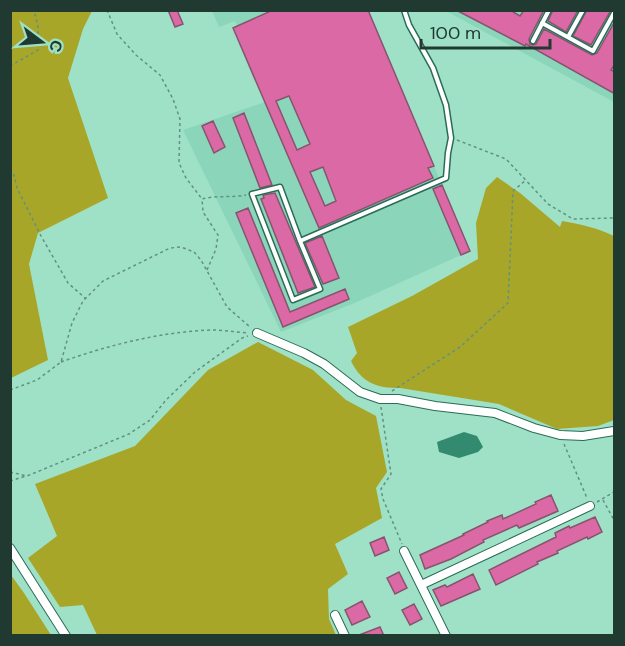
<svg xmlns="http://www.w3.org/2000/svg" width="625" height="646" font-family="'DM Sans',sans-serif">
<rect width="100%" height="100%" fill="#9fe1c7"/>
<path fill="#8bd6ba" d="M212 11H368L470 251 357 302 281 332 183 130 265 102 233 28 237 26 235 21 219 27Z
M446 11H614V102L529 56Z"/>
<path fill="#a8a628" d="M10 11H92L83 29 68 78 108 198 38 233 29 264 48 360 11 378Z
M497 177 520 193 560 227 562 221C580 224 598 228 614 236V420L598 426 557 429 499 404 400 388C376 388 362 383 351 361L357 353 348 327 412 296 478 259 476 223 486 188Z
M258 342 313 370 346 400 376 416 387 472 376 488 382 518 335 544 348 574 328 589 329 619 336 635H97L83 605 60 607 28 558 57 536 35 484 135 446 208 370Z
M11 575 24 593 51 635H11Z"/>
<path fill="#338b6f" d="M464 432 477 436 483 447 478 452 459 458 439 452 437 442Z"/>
<path fill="#db69a6" stroke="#86546d" stroke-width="1.5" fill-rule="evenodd" d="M168 10H177L183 24 175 27Z
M273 10H368L434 166 428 168 433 178 319 228 233 28ZM289 96 310 144 297 150 276 101ZM323 167 336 201 325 206 310 172Z
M456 10H510L520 16 524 10H544L529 39 530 44 533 45 536 44 544 29 592 55 597 53 615 21V64L611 70 615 72V94L526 44 525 46Z
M553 10H578L566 32 548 21Z
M587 10H611L591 45 573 36Z
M244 113 272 185 260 188 233 118Z
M213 121 225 147 214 153 202 126Z
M442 185 470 251 461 255 433 189Z
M275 193 315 287 298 293 261 199 264 198 263 195Z
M248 208 290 312 345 289 349 299 283 327 236 213Z
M322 236 339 278 323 284 305 243Z
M551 495 558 511 519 528 517 525 483 540 484 542 451 559 425 569 420 555 464 535 463 534 488 522 487 521 502 515 503 519 536 504 535 502Z
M595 517 602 532 588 539 587 537 557 551 558 553 537 562 538 564 496 585 489 570 556 537 555 533 569 526 570 528Z
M384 537 389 550 375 556 370 543Z
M399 572 407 588 395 594 387 578Z
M473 574 480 589 441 606 433 590 445 585 447 587Z
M362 601 370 617 352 625 345 610Z
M414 604 422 619 410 625 402 610Z
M380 627 384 636H359V635Z"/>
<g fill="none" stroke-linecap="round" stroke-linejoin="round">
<g stroke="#2b6c57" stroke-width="7">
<path id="service" d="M542 23 593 51 614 13
M568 37 583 10
M533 41 549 10
M300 241 280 187 252 194 293 300 320 289 300 241 446 178 448 153 451 138 446 105 433 68 409 25 404 10"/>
</g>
<g stroke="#2b6c57" stroke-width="10">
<path id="minor" d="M257 333 304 353 324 364 360 392 380 399H398L435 406 495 413 534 428 560 435 583 436 614 431
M10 548 66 636
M404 551 446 636
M421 585 590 506
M335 615 345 636"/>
</g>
<path stroke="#62917f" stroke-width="1.5" stroke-dasharray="3 3" stroke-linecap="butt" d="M107 10 117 34 136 55 160 75 173 99 180 119 179 163 186 178 202 199
M10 66 38 50V27L34 10
M457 140 506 159 548 204 573 219 614 218
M10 169 14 175 17 188 41 236 68 283 85 298
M207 270 216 249 218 235 203 212 202 199C216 195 232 198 246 195
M61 362C109 345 160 332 211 330 223 330 235 332 248 333
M10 390 37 380 61 362 72 323 83 301 103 281 170 248 181 247 194 252 201 260 227 307 250 327
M392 391 460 347 508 303 513 191 526 180
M381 407 391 474 381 489 383 499 402 544
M564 444 587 498
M10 472 27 476 129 434 150 420 166 400 195 372 242 338 248 336
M10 481 26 476
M603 500 614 520
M597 502 614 492"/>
<use href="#service" stroke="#fff" stroke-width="4"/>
<use href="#minor" stroke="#fff" stroke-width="8"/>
</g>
<rect width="625" height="646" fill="none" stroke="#203a31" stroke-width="24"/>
<g transform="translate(42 42) rotate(106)" stroke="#9fe1c7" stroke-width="4.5" paint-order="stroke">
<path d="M0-4.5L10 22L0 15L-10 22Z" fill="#203a31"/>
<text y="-9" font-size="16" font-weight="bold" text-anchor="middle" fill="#203a31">С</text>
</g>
<path d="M421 39v9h129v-9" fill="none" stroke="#203a31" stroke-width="3"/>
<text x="430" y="39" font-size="18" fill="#203a31" stroke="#9fe1c7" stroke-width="4.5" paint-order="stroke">100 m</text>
</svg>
